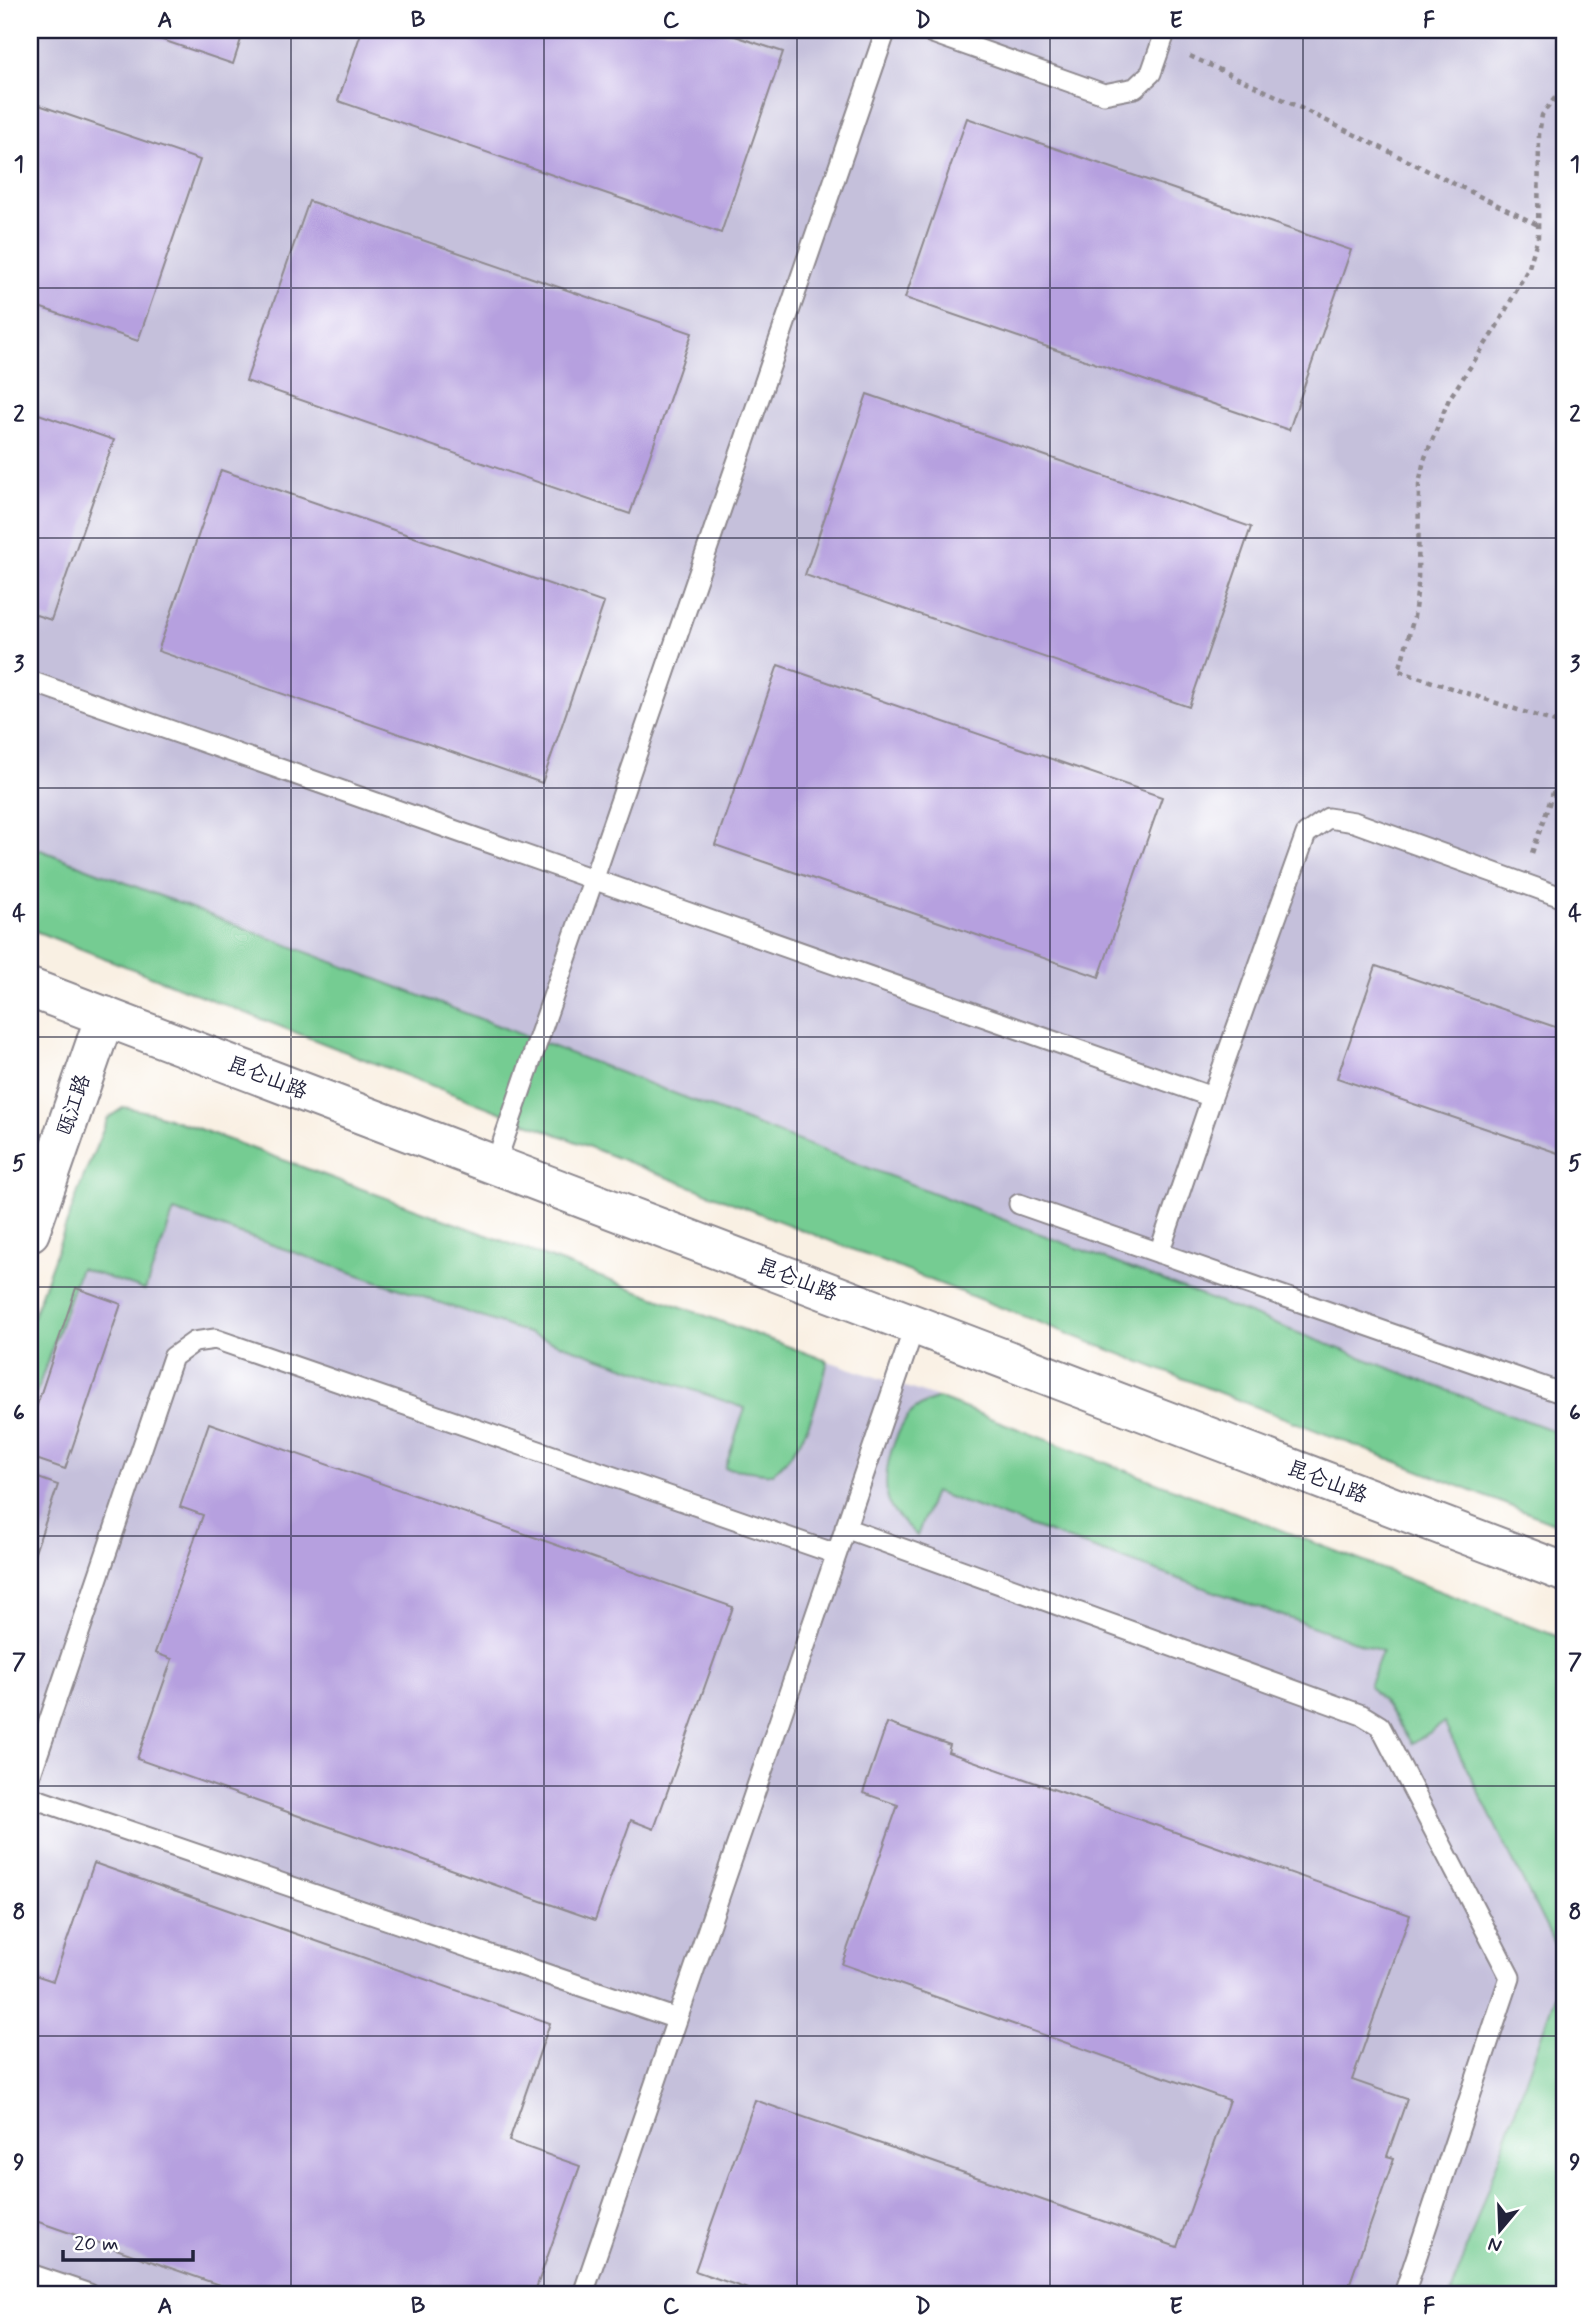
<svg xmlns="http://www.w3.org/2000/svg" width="1594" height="2324" font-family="Mynerve,'LXGW WenKai TC',sans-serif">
<rect width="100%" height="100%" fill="#fff"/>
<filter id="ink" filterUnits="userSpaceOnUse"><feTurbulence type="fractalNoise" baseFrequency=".0143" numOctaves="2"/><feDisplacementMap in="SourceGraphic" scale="14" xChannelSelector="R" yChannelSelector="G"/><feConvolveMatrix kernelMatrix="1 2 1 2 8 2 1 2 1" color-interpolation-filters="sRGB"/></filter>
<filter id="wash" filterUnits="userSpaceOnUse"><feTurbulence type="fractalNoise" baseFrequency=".00686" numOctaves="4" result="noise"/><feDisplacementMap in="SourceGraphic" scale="28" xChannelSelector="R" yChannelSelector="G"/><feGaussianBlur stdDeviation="1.57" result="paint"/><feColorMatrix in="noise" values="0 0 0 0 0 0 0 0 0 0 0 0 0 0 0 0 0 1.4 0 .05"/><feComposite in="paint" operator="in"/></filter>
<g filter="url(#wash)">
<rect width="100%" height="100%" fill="#f9f0e3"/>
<path fill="#c5c0db" d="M30 30H1564V1435L30 846Z
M124 1107 153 1113 194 1127 828 1361 938 1398 1564 1639V2294H30V1325L83 1178 108 1118Z"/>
<path fill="#74cc92" stroke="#4b7766" stroke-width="2" d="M30 846 1564 1435V1527L30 929Z
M124 1107 153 1113 194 1127 828 1361C815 1407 810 1441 772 1474L725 1468 745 1408 174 1211 145 1290 80 1268 30 1411V1325L83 1178 108 1118Z
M938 1398 1564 1639V2294H1451L1556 1993 1558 1951 1444 1723 1412 1744 1388 1708 1369 1686 1382 1651 934 1492 917 1536C910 1528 896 1517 891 1508 879 1480 891 1443 906 1419 912 1409 927 1402 938 1398Z"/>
<g id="blocks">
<path fill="#b6a0df" d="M133 30H244L233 64Z
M362 30H717L783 52 721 233 338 101Z
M30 102 200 160 138 341 30 304Z
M967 118 1351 250 1289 430 905 298Z
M309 201 692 333 630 514 246 381Z
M867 394 1251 527 1189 707 805 575Z
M30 411 114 440 51 620 30 613Z
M221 470 604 603 542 783 158 651Z
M778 665 1162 797 1099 977 715 845Z
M1376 966 1564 1030V1155L1337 1078Z
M76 1288 121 1304 65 1469 30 1457V1426Z
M209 1423 733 1607 654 1829 631 1820 595 1920 137 1759 172 1659 155 1653 203 1515 180 1507Z
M30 1475 58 1485 30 1567Z
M887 1723 950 1745 948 1752 1410 1915 1352 2080 1407 2099 1387 2156 1394 2158 1346 2294H762L695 2271 755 2100 1177 2247 1229 2100 842 1964 898 1805 863 1793Z
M94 1863 550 2023 509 2141 580 2166 534 2294H245L30 2219V1981L32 1974 53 1981Z"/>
</g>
</g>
<g filter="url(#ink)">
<use href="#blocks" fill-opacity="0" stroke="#8e898f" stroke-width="2"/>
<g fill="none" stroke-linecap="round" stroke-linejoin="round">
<g stroke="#8e898f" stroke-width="23">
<path id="lane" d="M924 30 1104 94 1135 88 1151 73 1166 30
M30 681 1212 1097 1306 834 1328 818 1354 822 1564 898
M495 1165 886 30
M1019 1204 1564 1394
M1159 1253 1212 1097
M845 1528 1362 1715 1380 1726 1510 1977 1404 2294
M30 1777 173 1357 194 1342 215 1339 836 1554
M30 1797 677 2019
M30 2274 89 2294
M583 2294 915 1325"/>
</g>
<g stroke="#8e898f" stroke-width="42">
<path id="street" d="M30 1232 105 1016"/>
</g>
<g stroke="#8e898f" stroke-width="42">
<path id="secondary" d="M30 988 1564 1572"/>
</g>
<path stroke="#8e898f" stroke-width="4.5" stroke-dasharray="5 5" stroke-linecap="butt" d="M1190 56 1270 93 1538 225
M1564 93 1554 99 1542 115 1539 135 1538 237 1529 267 1496 328 1449 399 1424 460 1419 484 1418 585 1414 617 1399 671 1564 725
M1532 853 1564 761"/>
<use href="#lane" stroke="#fff" stroke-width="19"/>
<use href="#street" stroke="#fff" stroke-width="38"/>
<use href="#secondary" stroke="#fff" stroke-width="38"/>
</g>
</g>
<path fill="none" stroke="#22223b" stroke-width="2" stroke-opacity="0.55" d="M291 30V2294M544 30V2294M797 30V2294M1050 30V2294M1303 30V2294M30 288H1564M30 538H1564M30 788H1564M30 1037H1564M30 1287H1564M30 1536H1564M30 1786H1564M30 2036H1564"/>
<g text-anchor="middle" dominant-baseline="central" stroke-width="7" stroke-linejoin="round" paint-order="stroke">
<g font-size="21" fill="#22223b" stroke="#fff">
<text transform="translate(267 1078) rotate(21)">昆仑山路</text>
<text transform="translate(74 1105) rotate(-71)">瓯江路</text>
<text transform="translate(797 1280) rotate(21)">昆仑山路</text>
<text transform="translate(1327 1482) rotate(21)">昆仑山路</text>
</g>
</g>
<rect width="1594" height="2324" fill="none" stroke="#fff" stroke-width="77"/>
<g transform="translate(1500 2230) rotate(199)" stroke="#ffffff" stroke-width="5" paint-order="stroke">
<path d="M0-5L12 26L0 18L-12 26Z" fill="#22223b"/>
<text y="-10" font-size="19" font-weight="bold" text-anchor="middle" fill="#22223b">N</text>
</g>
<path d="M63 2250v10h130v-10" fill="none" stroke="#22223b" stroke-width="3.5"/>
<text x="74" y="2250" font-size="21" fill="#22223b" stroke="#ffffff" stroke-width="5" paint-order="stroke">20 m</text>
<rect x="38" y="38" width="1518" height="2248" fill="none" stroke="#22223b" stroke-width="2.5"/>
<g font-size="23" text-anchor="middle" font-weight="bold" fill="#22223b">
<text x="165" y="27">A</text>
<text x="418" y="27">B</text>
<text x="671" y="27">C</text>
<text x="923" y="27">D</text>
<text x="1176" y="27">E</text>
<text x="1429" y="27">F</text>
<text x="19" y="171">1</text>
<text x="1575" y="171">1</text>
<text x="19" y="421">2</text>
<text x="1575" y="421">2</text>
<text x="19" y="671">3</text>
<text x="1575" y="671">3</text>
<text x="19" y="920">4</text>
<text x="1575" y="920">4</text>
<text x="19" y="1170">5</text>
<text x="1575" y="1170">5</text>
<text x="19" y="1420">6</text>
<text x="1575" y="1420">6</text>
<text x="19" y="1669">7</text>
<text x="1575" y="1669">7</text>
<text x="19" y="1919">8</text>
<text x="1575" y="1919">8</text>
<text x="19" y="2169">9</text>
<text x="1575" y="2169">9</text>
<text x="165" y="2313">A</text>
<text x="418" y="2313">B</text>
<text x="671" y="2313">C</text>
<text x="923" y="2313">D</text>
<text x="1176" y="2313">E</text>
<text x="1429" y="2313">F</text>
</g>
</svg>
